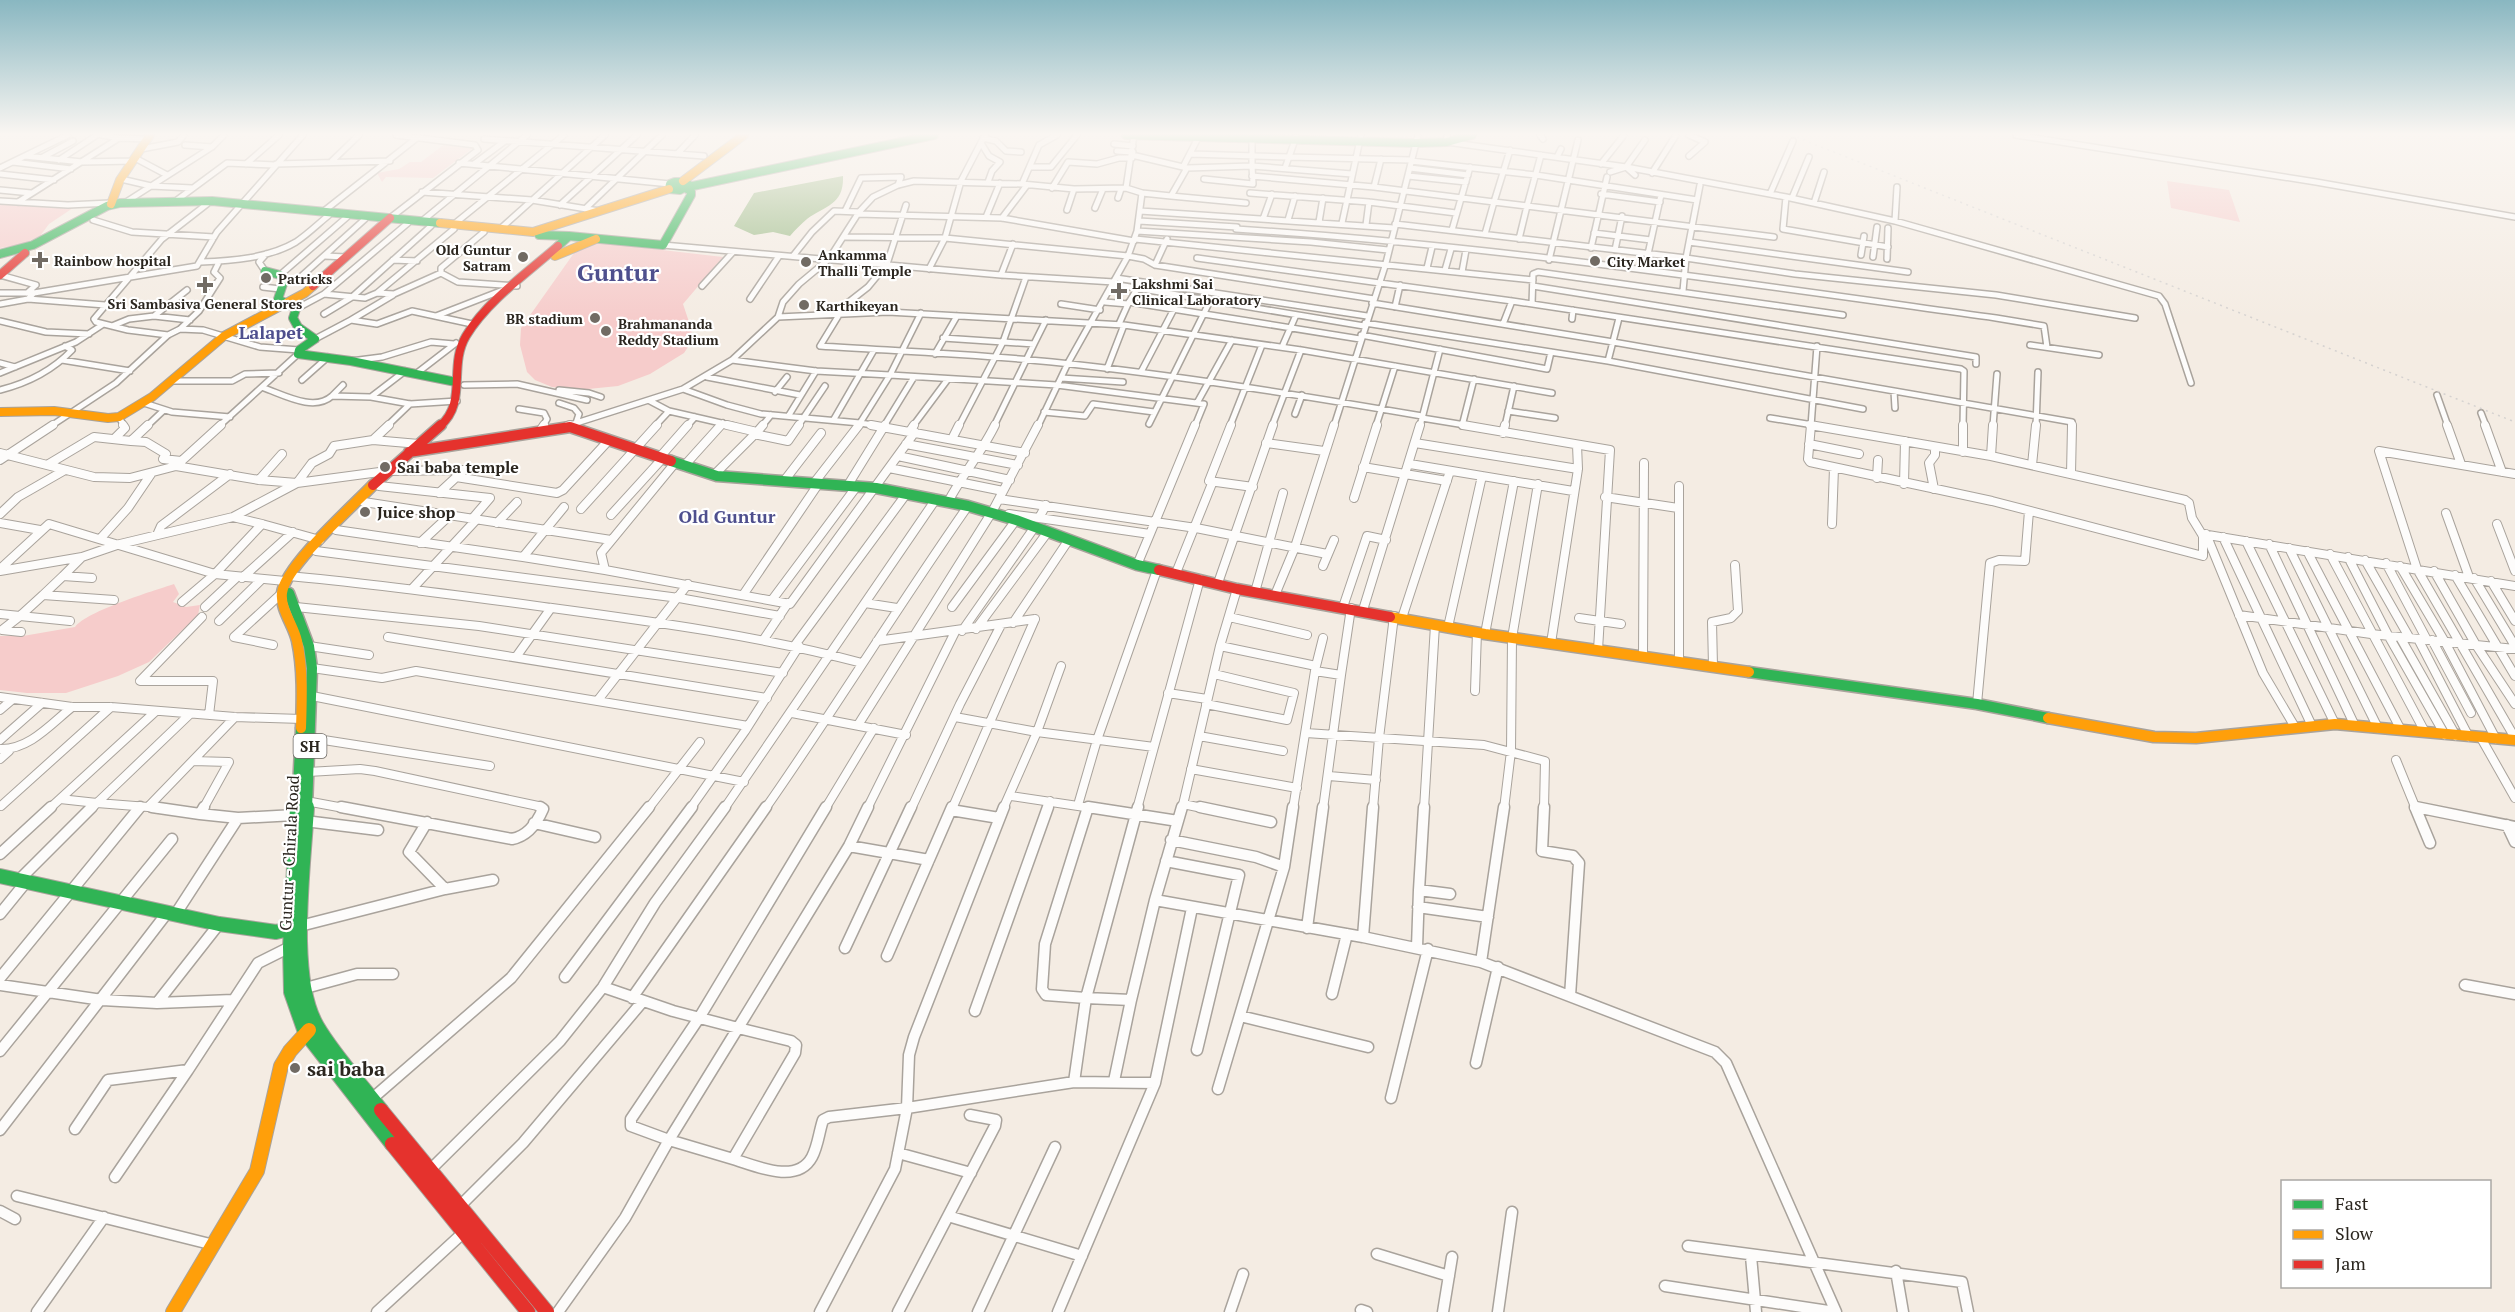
<svg xmlns="http://www.w3.org/2000/svg" width="2515" height="1312" font-family="'PT Serif',serif">
<rect width="100%" height="100%" fill="#f4ece3"/>
<path fill="#f6cccb" d="M446 143 473 148 433 178 386 177 382 182 377 173 399 169 410 162H421Z
M2167 181 2229 190 2240 222 2171 208Z
M0 202 73 208 49 224 40 236 22 244 0 248Z
M601 241V243L723 257 683 304 691 328 692 336 688 347 684 353 650 374 618 386 578 390 552 387 535 380 527 372 520 345 521 328 574 253Z
M174 584 179 594 173 602 186 607 200 605 198 615 149 662 118 676 66 693H27L0 690V636H23L75 627C87 611 153 591 174 584Z"/>
<path fill="#9cbb87" d="M843 176C844 205 826 205 807 219 801 224 795 230 790 236L773 232 754 235 734 226 754 193Z"/>
<g fill="none" stroke-linecap="round" stroke-linejoin="round">
<g stroke="#a9a39c" stroke-width="8">
<path id="street-far2" d="M1447 135V142L1626 167 1786 197 1783 229 1888 247
M1540 135 1543 139
M1689 135 1705 142 1689 156
M2016 135 2316 182 2515 217
M119 138 148 139
M983 138 996 141 1006 151 1021 152
M484 139 704 156
M981 143 989 156 1000 162 992 171 988 182
M1114 144 1133 146
M185 145 212 147
M141 149 178 142 184 135
M1117 151 1133 152
M677 154 695 135
M1191 154 1289 157 1296 137
M1132 155 1183 167 1199 136
M25 156 82 162 133 161
M43 157 73 141
M1557 157 1561 149
M135 158 167 175
M59 160 97 135
M332 161 359 135
M1411 161 1536 175 1697 200
M13 162 71 169
M459 163 670 184
M246 164 279 135
M276 164 390 161
M474 164 505 141
M1601 164 1624 135
M1031 167H1051L1077 135
M1626 167 1645 140
M0 168 68 135
M1187 168 1252 166V135
M1285 168 1289 157 1411 160
M1410 168 1468 175
M1610 172 1626 167 1635 175
M1652 173 1676 135
M0 174 54 180
M1252 176 1374 187 1494 202 1510 150
M1408 176 1466 182
M121 179 151 186 192 188
M1204 179 1253 184 1252 166 1352 174
M1022 184 1074 189 1126 188
M1374 187 1381 159
M1052 188 1068 162 1097 164 1119 158H1132
M0 190 31 193
M422 192 532 200 599 211
M1142 193 1171 196 1187 168 1184 167
M1250 193 1369 202 1456 213
M1601 194 1660 202
M1770 194 1793 141
M1171 196 1246 203
M1786 197 1895 221 2159 296 2165 304 2191 383
M1118 198 1121 189
M1792 198 1809 157
M177 200 227 163 275 165
M0 201 68 205 110 203
M18 202 119 138 102 135
M126 202 212 147 224 135
M1814 203 1824 172
M560 205 637 135
M906 205 887 264 868 287 845 305 820 346C897 351 975 354 1052 362 1176 375 1299 395 1422 416
M1095 208 1103 189
M585 209 662 135
M1067 210 1074 189
M324 211 418 137
M845 211 861 178 901 177 898 185
M1140 211 1394 228
M858 214 1002 218 1134 241
M986 217 1000 183
M390 218 478 150 475 145 396 135
M1002 218 1027 185
M1263 219 1272 194
M93 220 132 232 214 237
M1288 220 1295 196
M422 221 527 135
M1139 221 1237 227
M1895 221 1897 187
M1319 222 1323 198
M1342 223 1361 135
M1395 224 1686 258 1795 274 1996 295 2135 318
M453 225 564 135
M1366 225 1369 202
M500 229 605 135
M1236 229C1490 245 1744 283 1996 318L2044 326 2047 347
M1452 230 1470 167
M1137 231 1311 242 1388 250
M1594 233 1651 240
M1485 234 1494 202 1527 206 1541 155
M845 237 945 238 1128 256 1144 259 1155 265 1374 299
M1135 239 1533 280
M1519 239 1527 206 1774 237
M1689 242 1908 272
M663 245 1001 275 1114 282
M1591 248 1607 177
M1615 250 1622 216
M1648 254 1661 195
M1861 255 1864 236
M325 256 346 257
M793 256 812 232 834 211 859 212
M1873 257 1877 227
M1197 258 1512 301 1961 369 1964 371 1963 426
M1887 259 1888 228
M393 260 417 261
M1549 260 1578 140
M201 262C232 261 269 258 296 242 308 234 318 224 329 215
M1155 265 1167 239
M1427 268 1432 247
M929 269 945 238 961 181 985 135
M1445 270 1451 249
M265 271 259 262 266 254
M1462 272 1466 250
M441 273 458 282 517 286
M0 275 36 285 27 293
M280 275 347 217
M1001 275 1013 244
M1116 278 1367 316
M284 281H296L365 219
M1112 284 1364 326
M702 286 733 252
M1533 286 1976 357V364
M263 287 280 289
M1683 291 1686 258 1700 185
M0 293H34L197 266 217 232 303 135
M34 293 28 299 105 305
M377 293 454 229
M324 294 365 298 377 293 394 294 441 273V268L484 232
M750 299 779 256
M1105 302 1128 304 1137 289
M1129 302 1360 339
M1372 303 1613 342 2072 422V426
M0 304 28 299
M1061 304 1100 310
M1532 304 1533 274 1538 272 1843 315
M1395 307 1400 285
M296 309 324 294 408 223
M324 314 352 297 431 226
M154 316 190 320
M436 316 503 290
M778 317 888 312 1124 325 1301 350 1552 393
M1619 318 1608 361 1863 409
M1572 319 1573 310
M351 320 393 295
M0 321 46 332 89 334
M1365 323 1608 361
M1119 324 1128 304
M1503 324 1512 301
M112 326 129 319 154 316 187 290
M180 329 203 330 260 347 299 350
M168 335 128 330 96 322 94 319 162 239 207 204
M1361 335 1547 369 1551 352
M943 338 1034 344 1046 320
M315 339 351 320 377 324 412 311 472 324
M2030 345 2099 355
M1282 347 1296 315
M935 354 957 316
M62 360 130 371
M732 360 816 371 890 375 921 313
M351 361 382 357 431 342 454 344
M0 363 15 367
M1107 369 1124 325
M405 371 371 397 410 404 457 401
M1141 372 1174 309
M0 373 76 342 102 325
M417 373 456 343
M707 377 800 395
M1061 378 1123 382
M302 380 328 357
M172 381H232L245 374 279 373
M464 385 517 384 587 400
M264 388C284 395 314 412 332 396L371 397
M683 389 727 405 761 414 860 423 890 375 1057 385 1204 404 1195 426
M0 390C28 383 52 371 72 350L65 346
M559 390 589 393 601 397
M1894 391 1895 408
M775 392 787 377
M2437 395 2448 426
M332 396 343 385
M650 401 669 411 734 426
M144 403 172 412 230 417
M559 403 574 408 579 414 576 423
M1197 403 1232 340
M519 409 544 413 547 419 543 426
M1508 411 1555 418
M1044 412 1085 416 1093 404 1154 412
M2481 413 2486 426
M1295 414 1302 395
M789 415 816 371
M119 417 124 426
M1422 418 1471 426
M1770 418 1819 426
M834 419 874 350
M1149 424 1211 299
M51 426 116 383 168 335 180 329 199 311 220 278 214 272 219 262
M147 426 164 410
M219 426 298 354
M387 426 410 404
M567 426 683 389 732 360 778 317 783 302 799 284 829 259 859 212 873 197 898 185 914 181 1022 184 1039 145 1057 135
M655 426 669 411
M687 426 695 417
M720 426 723 423
M762 426 771 415
M798 426 825 386
M857 426 860 423 879 426
M884 426 914 377
M913 426 948 379
M959 426 1003 342 1026 277
M994 426 1034 344
M1038 426 1068 363 1128 256 1137 231 1142 193 1126 188 1134 135
M1230 426 1262 345
M1272 426 1301 350
M1334 426 1386 263 1418 135
M1376 426 1395 366
M1420 426 1440 349
M1462 426 1474 379
M1505 426 1514 386
M1811 426 1817 346
M1993 426 1997 374
M2036 426 2038 372"/>
</g>
<g stroke="#a9a39c" stroke-width="10">
<path id="street-far1" d="M727 425 757 432 763 425
M871 425 1025 453
M1231 425 1209 481 1253 487
M1463 425 1610 450 1598 650
M1810 425 1991 456
M1811 425 1808 459 1810 462 1992 501 2203 556V536L2192 518 2189 503 2185 500 1991 456 1993 425
M2447 425 2461 464
M2485 425 2502 472
M567 426 570 425
M540 431 544 425
M910 431 914 425
M1503 433 1505 425
M754 434 788 441 799 425
M114 439 125 428 123 425
M952 439 959 425
M373 440 419 444
M131 441 146 442 166 454 163 459 181 461
M1266 443 1324 451
M1415 443 1578 469
M906 444 1018 465
M1809 444 1859 454
M1963 452V425
M0 453 94 477 130 478 176 466 221 425
M898 456 1010 480
M659 458 688 425
M0 460 53 425
M675 463 601 553 605 570 790 604 915 432
M1410 464 1573 491
M47 465 94 437 131 441 148 425
M2032 465 2036 425
M176 466 259 480 297 483 312 463 329 454 334 446 373 440 389 425
M684 466 721 425
M1363 467 1447 481
M889 468 1003 491
M2071 474 2072 425
M2515 474 2379 451 2417 569 2515 738
M714 475 757 432
M456 477 557 493 563 490 609 440
M1877 478 1878 460
M259 480 282 454
M784 481 821 433
M814 483 859 425
M1904 484 1905 441
M848 485 885 425
M379 486 490 498 472 519
M1679 486V661
M1934 489 1929 463 1935 455V447
M1605 497 1678 508
M1354 498 1377 425
M999 499 1196 528 1327 554
M364 502 611 540
M948 502C962 475 982 452 995 425
M581 509 657 425
M992 512 1038 425
M2446 513 2469 577
M0 514 18 497 65 470
M1009 514 1039 518 1046 505
M611 515 662 459
M1039 518 1150 534 1137 565
M0 523 40 530
M497 523 517 502
M262 524 320 540
M1832 524 1834 468
M2497 524 2515 571
M336 530 523 557 564 507
M1150 534 1195 425
M2202 534 2515 586
M2206 534 2263 673 2295 727
M157 535 161 526 230 474
M2223 537 2312 726
M100 539 128 508 151 474
M2246 541 2335 724
M420 543 449 516
M2269 544 2355 726
M2289 548 2378 728
M316 551 679 598 780 616
M2307 551 2401 730
M2330 554 2425 732
M523 557 605 570
M2348 557 2388 635 2445 735
M81 558 63 576 92 578
M2365 560 2409 637
M2386 563 2427 640
M1323 566 1334 540
M2400 566 2445 642 2496 739
M0 569 49 524 215 574 285 581
M0 571 82 557 120 544 233 517 297 483 387 471 464 470 439 493
M2434 571 2476 645 2515 704
M1176 573 1213 481
M2455 575 2515 676
M63 576 43 595 114 600
M289 576C377 584 464 596 552 608 656 622 760 636 862 663
M242 578 293 532
M2474 578 2515 646
M2491 581 2515 621
M1218 583 1273 425
M412 589 476 520
M1255 592 1283 493
M43 595 20 616 70 621
M743 595 819 483
M1275 595 1295 547 1334 425
M772 600 857 486
M182 602 215 574 262 524 233 517
M865 603 897 608
M205 607 236 578
M296 607 479 626 783 673
M952 607 1016 520
M1343 607 1367 536 1386 540
M1363 610 1420 425
M0 614 20 616
M2239 615 2371 634 2515 649
M20 616 2 630 21 632
M202 617 140 681H213L209 715
M1229 617 1307 635
M1402 618 1450 471
M1579 618 1621 624
M219 621 261 580
M1013 623 1068 541
M1448 627 1482 476
M976 629 1047 533
M962 631 1034 528
M1485 634 1514 481
M388 637 767 698
M2400 637 2456 736
M764 639 788 603
M2418 639 2469 737
M2432 640 2471 713
M877 641 1035 619
M1551 643 1578 469 1577 445
M273 645 234 637 282 593
M795 645 907 493
M309 646 369 655
M1220 646 1316 666 1323 638
M1643 656 1644 463
M516 657 551 608
M1713 666 1712 622 1731 618 1738 611 1735 565
M312 668 382 678 416 671 748 726
M1475 691 1477 632
M1168 693 1207 699
M312 696 744 782
M0 697 72 707H111L235 717 302 719
M598 700 688 584
M1206 704 1287 720 1294 693 1214 674
M1977 704 1990 563 1999 560 2025 561 2029 511
M0 710 13 699
M156 711 60 799 97 803 190 714
M792 713 906 735
M955 717 1037 732 1154 747
M858 725 992 512 994 513
M1306 733 1484 745 1545 761 1544 809
M1199 736 1283 751
M311 738 490 766
M2481 738 2515 798
M0 740 42 703
M0 749C29 750 51 724 72 707
M0 759 9 751
M2396 760 2416 809
M193 761 229 762 203 809
M1191 769 1297 788
M308 772 360 769 375 771 538 806 543 809
M1329 776 1376 780
M1011 796 1098 809
M306 801 349 809
M1183 804 1207 809
M1078 805 1097 740 1157 570
M1 806 111 707
M148 807 163 809
M2414 807 2424 809
M49 809 60 799
M91 809 97 803 148 807 235 717
M138 809 140 807
M648 809 700 742
M690 809 745 731 799 646
M724 809 936 499
M765 809C835 709 898 606 968 506
M825 809 874 728
M867 809 955 632
M911 809 960 704 1001 625
M952 809 1035 619
M1003 809 1037 732 1061 666
M1047 809 1050 801
M1137 809 1200 579
M1182 809 1220 646 1237 589
M1293 809 1315 671 1341 675 1351 608
M1323 809 1341 675
M1373 809 1379 738 1394 616
M1424 809 1435 625
M1504 809 1511 751 1512 638 1538 484"/>
</g>
<g stroke="#a9a39c" stroke-width="13">
<path id="street" d="M152 807 200 814
M204 807 200 814 238 818 295 815
M341 807 512 839C528 836 537 823 543 809L540 807
M1088 807 1178 821
M1088 807 1045 944 1042 989 1046 995 1086 998 1138 807
M1200 807 1271 822
M1424 807 1419 890 1450 894
M1544 807 1542 851 1573 856 1579 863 1570 996
M2415 807 2430 843
M2416 807 2515 827
M951 810 999 818
M305 821 378 830
M427 822 409 852 445 889
M534 823 595 837
M2507 825 2515 842
M1171 840 1256 857 1284 867
M849 846 929 860
M0 854 51 807
M1166 861 1239 875 1197 1050
M19 880 92 807
M1155 900 1363 937 1481 962 1715 1052 1726 1063 1836 1312
M1418 907 1488 917
M0 914 26 882
M175 915 238 818
M300 926 445 889 493 880
M1307 928 1323 807
M1363 937 1373 807
M1417 947 1419 890
M845 948 911 807
M887 956 952 807
M1481 962 1504 807
M565 977 692 807
M0 978 140 807
M0 985 102 1000 157 1003 233 1000
M2465 985 2515 994
M603 987 673 1011 738 1028
M302 989 357 974H393
M1332 994 1347 934
M632 998 766 807
M157 1003 219 924
M975 1011 1048 807
M1240 1016 1368 1047
M738 1028 791 1041 796 1045 795 1053 733 1159 669 1140Z
M738 1028 849 846 868 807
M0 1051 172 839
M1476 1063 1498 967
M1114 1081 1131 1000
M1074 1082 1086 998 1131 1000 1155 900 1182 807
M1218 1089 1284 867 1293 807
M374 1097 511 978 649 807
M1391 1098 1428 949
M75 1129 108 1080 188 1070 258 963 290 947
M0 1130 167 913
M898 1153 971 1173
M733 1159C756 1166 797 1185 812 1157 818 1146 819 1132 823 1120L829 1117 907 1108 1074 1082 1155 1083
M429 1171 560 1041 603 987 655 903 725 807
M115 1177 188 1070
M17 1196 214 1245
M459 1207 523 1143 643 1001
M0 1211 15 1219
M948 1216 1082 1256
M1688 1246 1962 1282 1968 1312
M1377 1254 1449 1276
M1751 1256 1756 1312
M1896 1271 1903 1312
M1665 1286 1835 1312
M1361 1310 1367 1312
M37 1312 104 1217
M377 1312 463 1233
M558 1312 625 1218 669 1140 631 1126V1119L699 1018 826 807
M820 1312 895 1169 907 1108 909 1055 914 1037 1004 807
M898 1312 995 1126 996 1120 970 1115
M978 1312 1055 1147
M1058 1312 1155 1083 1192 908
M1230 1312 1243 1274
M1443 1312 1452 1257
M1498 1312 1512 1212"/>
</g>
<g stroke="#a9a39c" stroke-width="10">
<path id="fast-far2" d="M1126 135 1415 143 1447 142 1472 135
M675 182H686L689 185 680 190 669 189 670 184Z
M688 187 934 135
M539 235 569 236
M558 246 569 236 663 245 691 195V191L685 188
M25 248V253
M0 254 33 245 107 206 120 203 212 201 440 223
M265 271 280 275 284 281 278 299 296 309 293 318 298 327 315 339 299 350 298 354 351 361 456 382"/>
</g>
<g stroke="#a9a39c" stroke-width="13">
<path id="fast-far1" d="M671 461 717 476 876 488 968 506 1016 520 1137 565 1159 570
M289 593 309 646 312 668 307 809
M1749 672 1977 704 2048 718
M297 809 301 728"/>
</g>
<g stroke="#a9a39c" stroke-width="16">
<path id="fast" d="M297 807 290 947 291 992 305 1032 392 1144
M307 807C304 865 288 977 317 1026 334 1055 360 1083 381 1110
M0 876 219 924 276 932 297 927"/>
</g>
<g stroke="#a9a39c" stroke-width="10">
<path id="slow-far2" d="M683 181 744 135
M111 204 120 180 150 135
M440 223 533 232 669 189
M555 256 596 239
M0 412 54 411 108 418 119 417 152 397 224 336 305 293 313 286"/>
</g>
<g stroke="#a9a39c" stroke-width="13">
<path id="slow-far1" d="M1390 617 1485 634 1749 672
M2048 718 2154 737 2196 738 2335 724 2515 740
M301 728C302 699 303 669 297 641 294 626 280 609 282 593 285 566 353 506 373 485"/>
</g>
<g stroke="#a9a39c" stroke-width="16">
<path id="slow" d="M173 1312 257 1171 281 1066 290 1051 309 1030"/>
</g>
<g stroke="#a9a39c" stroke-width="10">
<path id="jam-far2" d="M0 275 25 253
M313 286 390 218
M440 426C468 402 448 366 466 336 487 301 527 273 558 246"/>
</g>
<g stroke="#a9a39c" stroke-width="13">
<path id="jam-far1" d="M409 452 570 427 671 461
M373 485 441 425
M1159 570 1237 589 1390 617"/>
</g>
<g stroke="#a9a39c" stroke-width="16">
<path id="jam" d="M381 1110 547 1312
M392 1144 528 1312"/>
</g>
<use href="#street-far2" stroke="#fdfcfb" stroke-width="5"/>
<use href="#street-far1" stroke="#fdfcfb" stroke-width="8"/>
<use href="#street" stroke="#fdfcfb" stroke-width="10"/>
<use href="#fast-far2" stroke="#30b455" stroke-width="8"/>
<use href="#fast-far1" stroke="#30b455" stroke-width="10"/>
<use href="#fast" stroke="#30b455" stroke-width="14"/>
<use href="#slow-far2" stroke="#ff9f0a" stroke-width="8"/>
<use href="#slow-far1" stroke="#ff9f0a" stroke-width="10"/>
<use href="#slow" stroke="#ff9f0a" stroke-width="14"/>
<use href="#jam-far2" stroke="#e5322d" stroke-width="8"/>
<use href="#jam-far1" stroke="#e5322d" stroke-width="10"/>
<use href="#jam" stroke="#e5322d" stroke-width="14"/>
<path stroke="#d5d2d0" stroke-width="1.5" stroke-dasharray="2 4.5" stroke-linecap="butt" d="M1791 135 2515 422"/>
</g>
<linearGradient id="sky" x2="0" y2="1"><stop stop-color="#89b7c1"/><stop offset="0.42" stop-color="#faf6f2"/><stop offset="1" stop-color="#faf6f2" stop-opacity="0"/></linearGradient>
<rect width="2515" height="319" fill="url(#sky)"/>
<g fill="#716b64" stroke="#fff" stroke-width="2">
<circle cx="523" cy="257" r="6"/>
<path d="M37 251h6v6h6v6h-6v6h-6v-6h-6v-6h6z"/>
<circle cx="1595" cy="261" r="6"/>
<circle cx="806" cy="262" r="6"/>
<circle cx="266" cy="278" r="6"/>
<path d="M202 276h6v6h6v6h-6v6h-6v-6h-6v-6h6z"/>
<path d="M1116 282h6v6h6v6h-6v6h-6v-6h-6v-6h6z"/>
<circle cx="804" cy="305" r="6"/>
<circle cx="595" cy="318" r="6"/>
<circle cx="606" cy="331" r="6"/>
<circle cx="385" cy="467" r="6"/>
<circle cx="365" cy="512" r="6"/>
<circle cx="295" cy="1068" r="6"/>
</g>
<g text-anchor="middle" dominant-baseline="central" stroke-width="4.5" stroke-linejoin="round" paint-order="stroke">
<g font-size="14" font-weight="bold" fill="#2b261f" stroke="#fff" text-anchor="start">
<text x="511" y="249" text-anchor="end">Old Guntur<tspan x="511" dy="16">Satram</tspan></text>
<text x="818" y="254">Ankamma<tspan x="818" dy="16">Thalli Temple</tspan></text>
<text x="54" y="260">Rainbow hospital</text>
<text x="1607" y="261">City Market</text>
<text x="278" y="278">Patricks</text>
<text x="1132" y="283">Lakshmi Sai<tspan x="1132" dy="16">Clinical Laboratory</tspan></text>
<text x="205" y="303" text-anchor="middle">Sri Sambasiva General Stores</text>
<text x="816" y="305">Karthikeyan</text>
<text x="583" y="318" text-anchor="end">BR stadium</text>
<text x="618" y="323">Brahmananda<tspan x="618" dy="16">Reddy Stadium</tspan></text>
</g>
<rect fill="#fff" stroke="#6b6762" stroke-width="1.5" x="293.5" y="734" width="33" height="24" rx="4.5"/>
<g font-size="15" font-weight="bold" fill="#2b261f">
<text x="310" y="746">SH</text>
</g>
<g font-size="16" font-weight="bold" fill="#2b261f" stroke="#fff" text-anchor="start">
<text x="397" y="467">Sai baba temple</text>
<text x="377" y="512">Juice shop</text>
</g>
<g font-size="16" fill="#2b261f" stroke="#fff">
<text transform="translate(289 853) rotate(-87)">Guntur - Chirala Road</text>
</g>
<g font-size="18" font-weight="bold" fill="#4e4f8d" stroke="#fff">
<text x="271" y="332">Lalapet</text>
</g>
<g font-size="18" font-weight="bold" fill="#4e4f8d" stroke="#fff">
<text x="727" y="516">Old Guntur</text>
</g>
<g font-size="20" font-weight="bold" fill="#2b261f" stroke="#fff" text-anchor="start">
<text x="307" y="1068">sai baba</text>
</g>
<g font-size="24" font-weight="bold" fill="#4e4f8d" stroke="#fff">
<text x="618" y="272">Guntur</text>
</g>
</g>
<rect x="2281" y="1180" width="210" height="108" fill="#ffffff" stroke="#aaa8a5" stroke-width="1.5"/>
<rect x="2293" y="1200" width="30" height="9" fill="#30b455" stroke="#aaa8a5" stroke-width="1.5"/>
<text x="2335" y="1210" font-size="18" fill="#2b261f">Fast</text>
<rect x="2293" y="1230" width="30" height="9" fill="#ff9f0a" stroke="#aaa8a5" stroke-width="1.5"/>
<text x="2335" y="1240" font-size="18" fill="#2b261f">Slow</text>
<rect x="2293" y="1260" width="30" height="9" fill="#e5322d" stroke="#aaa8a5" stroke-width="1.5"/>
<text x="2335" y="1270" font-size="18" fill="#2b261f">Jam</text>
</svg>
